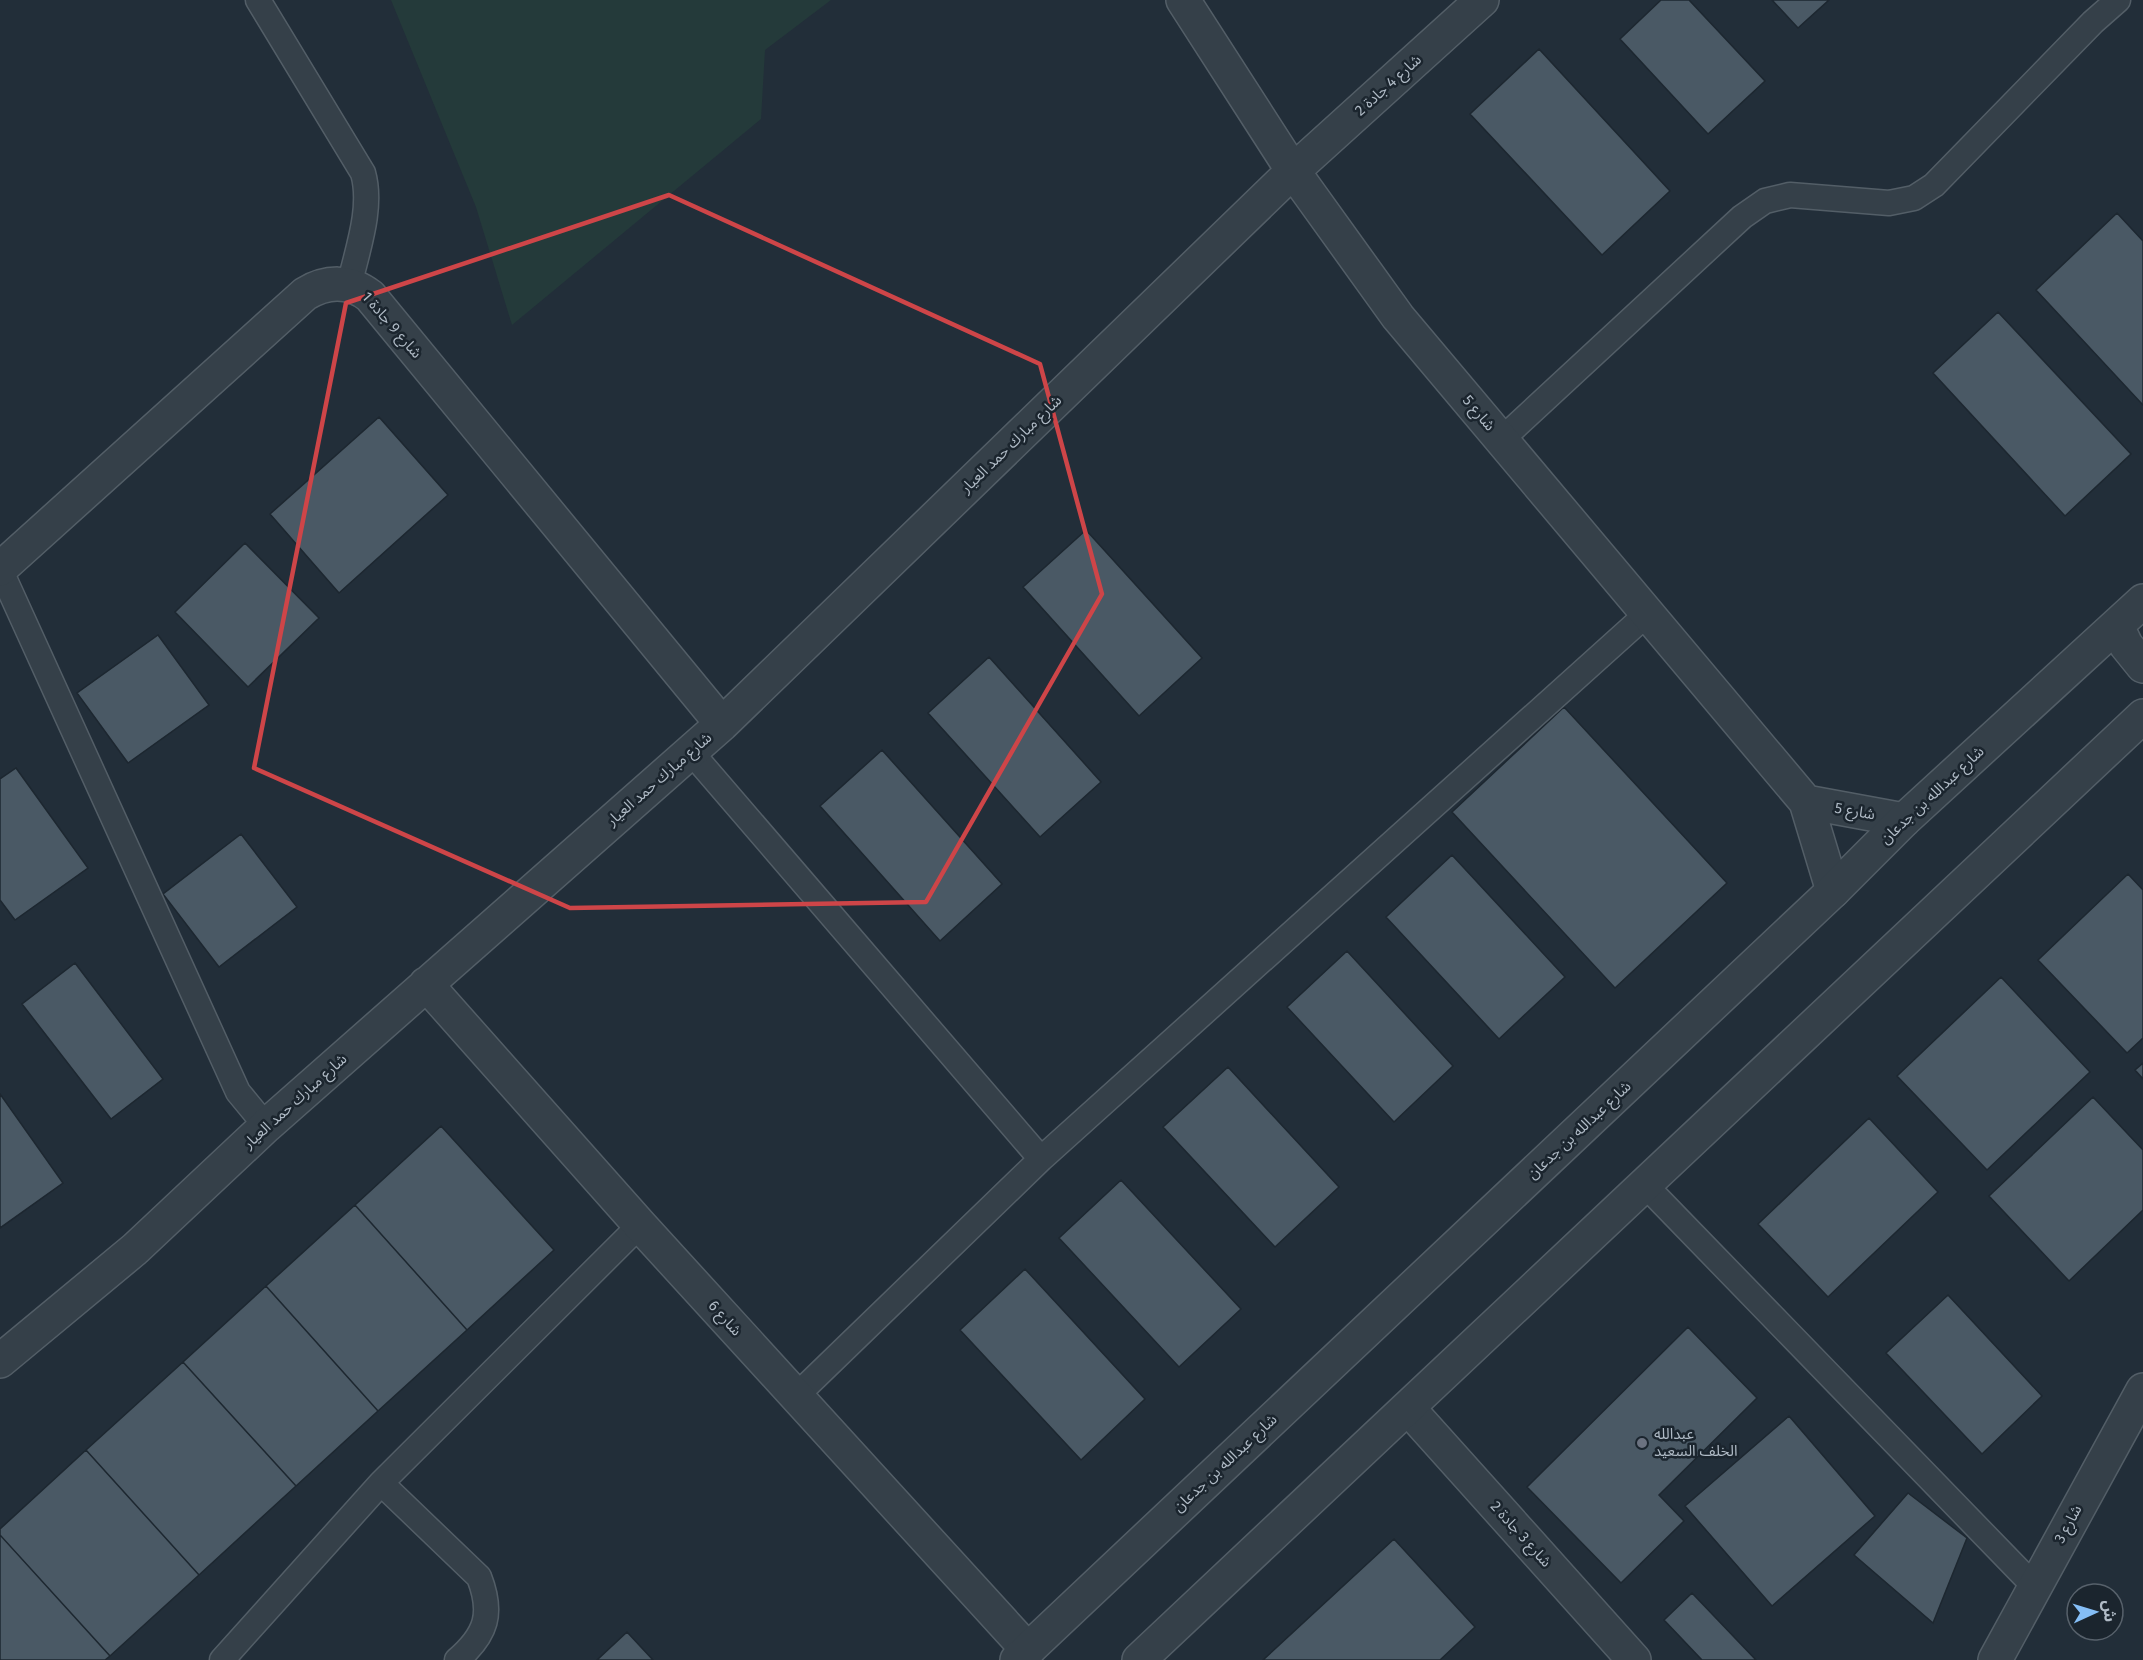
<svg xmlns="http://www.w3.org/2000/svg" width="2143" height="1660" font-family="'Fira Sans','Noto Sans Arabic',sans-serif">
<rect width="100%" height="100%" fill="#222e39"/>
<path fill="#243a3a" d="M391 0H831L765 50 761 119 512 325 476 207Z"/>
<path fill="#4a5965" stroke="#1d2730" stroke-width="1.5" d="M1661 0H1689L1765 81 1708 134 1620 39Z
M1772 0H1829L1798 28Z
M1539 49 1670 191 1602 255 1470 114Z
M2117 213 2143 241V405L2036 290Z
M1998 312 2131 454 2065 516 1933 373Z
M379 417 448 495 339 593 270 514Z
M1086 530 1202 658 1139 716 1023 587Z
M245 543 319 618 248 687 175 612Z
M158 635 209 705 128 763 77 693Z
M989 657 1101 782 1040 837 928 713Z
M1564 707 1727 883 1615 988 1452 812Z
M882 750 1002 884 940 941 820 806Z
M16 768 88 868 15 920 0 900V779Z
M241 834 297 907 219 967 163 894Z
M1452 855 1565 977 1499 1039 1386 917Z
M2128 874 2143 890V1038L2127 1053 2038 960Z
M1347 951 1453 1066 1394 1122 1287 1007Z
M75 963 163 1079 111 1119 22 1004Z
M2001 977 2090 1072 1987 1170 1897 1076Z
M2143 1063V1079L2135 1070Z
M1228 1067 1339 1187 1275 1247 1163 1127Z
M0 1094 63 1183 0 1228Z
M2093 1097 2143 1150V1210L2069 1281 1989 1196Z
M1869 1118 1938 1192 1828 1297 1758 1224Z
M441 1126 554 1250 467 1330 355 1205Z
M1121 1180 1241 1309 1179 1367 1059 1238Z
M355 1205 467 1330 378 1411 266 1286Z
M1025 1269 1145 1399 1081 1460 960 1330Z
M266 1286 378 1411 296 1486 183 1362Z
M1948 1295 2042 1396 1982 1454 1886 1353Z
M1688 1327 1757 1398 1659 1495 1684 1521 1621 1583 1527 1487Z
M183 1362 296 1486 199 1575 86 1450Z
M1789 1416 1875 1516 1772 1606 1685 1506Z
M86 1450 199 1575 110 1656 0 1535V1529Z
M1908 1493 1967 1538 1933 1623 1854 1555Z
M0 1535 110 1656 105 1660H0Z
M1394 1539 1475 1627 1440 1660H1263Z
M1692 1593 1756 1660H1702L1664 1620Z
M627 1632 653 1660H597Z"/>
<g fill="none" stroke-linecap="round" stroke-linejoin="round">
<g stroke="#535e67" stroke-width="27">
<path id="service" d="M258 0 363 173C373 208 357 251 349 286
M1501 440 1742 217 1765 201 1790 195 1889 203 1914 198 1934 185 2093 22 2118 0
M0 569 238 1092 266 1126
M691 752 1041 1159
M1645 1185 2035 1587
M796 1396 1041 1159 1648 613
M381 1483 479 1577C493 1613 487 1634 457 1660
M222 1660 381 1483 640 1225"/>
</g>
<g stroke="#535e67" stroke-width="36">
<path id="minor" d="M1183 0 1293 171 1398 317 1806 802 1833 891
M0 569 305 294C326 281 350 280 370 296L722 724
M1806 802 1904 820
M426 984 640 1225 1028 1650
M0 1361 135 1249 266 1126 722 724 1293 171 1482 0
M1408 1408 1634 1660
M1995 1660 2143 1390"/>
</g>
<g stroke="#535e67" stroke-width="36">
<path id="tertiary" d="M2117 626 2126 645 2143 666
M1017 1660 1833 891 1904 820 2143 601
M1139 1660 2143 716"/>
</g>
<use href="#service" stroke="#354049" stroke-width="24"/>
<use href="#minor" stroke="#354049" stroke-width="33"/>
<use href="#tertiary" stroke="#354049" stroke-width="33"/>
</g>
<path fill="none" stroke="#ce4548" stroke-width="4.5" stroke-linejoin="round" d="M669 195 1040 364 1102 594 926 902 570 908 254 768 346 303Z"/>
<circle fill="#6b7280" stroke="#1b252e" stroke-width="2" cx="1642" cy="1443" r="6"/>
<g text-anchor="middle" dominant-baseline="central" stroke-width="5" stroke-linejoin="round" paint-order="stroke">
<g font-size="15" fill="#b0bbc6" stroke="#1b252e">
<text transform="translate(1388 85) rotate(-42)">شارع 4 جادة 2</text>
<text transform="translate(392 325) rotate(49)">شارع 9 جادة 1</text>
<text transform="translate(1479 413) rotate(50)">شارع 5</text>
<text transform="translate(1011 444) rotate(-44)">شارع مبارك حمد العيار</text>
<text transform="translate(659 779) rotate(-41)">شارع مبارك حمد العيار</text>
<text transform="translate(1932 795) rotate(-43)">شارع عبدالله بن جدعان</text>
<text transform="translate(1855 811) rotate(10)">شارع 5</text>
<text transform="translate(295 1101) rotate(-42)">شارع مبارك حمد العيار</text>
<text transform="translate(1579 1130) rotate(-43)">شارع عبدالله بن جدعان</text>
<text transform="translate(725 1318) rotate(48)">شارع 6</text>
<text transform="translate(1225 1463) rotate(-43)">شارع عبدالله بن جدعان</text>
<text transform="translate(2068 1524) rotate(-62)">شارع 3</text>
<text transform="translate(1521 1534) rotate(48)">شارع 3 جادة 2</text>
</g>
<g font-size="15" fill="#b0bbc6" stroke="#1b252e" text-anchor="start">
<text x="1654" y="1434">عبدالله<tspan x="1654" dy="17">الخلف السعيد</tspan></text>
</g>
</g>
<g transform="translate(2095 1612) rotate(86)"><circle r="28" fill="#1b252e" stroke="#57616b" stroke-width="1.5"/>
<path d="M0-4.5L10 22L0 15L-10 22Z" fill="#85bef6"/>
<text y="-9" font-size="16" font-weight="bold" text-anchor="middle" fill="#b0bbc6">ش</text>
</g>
</svg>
